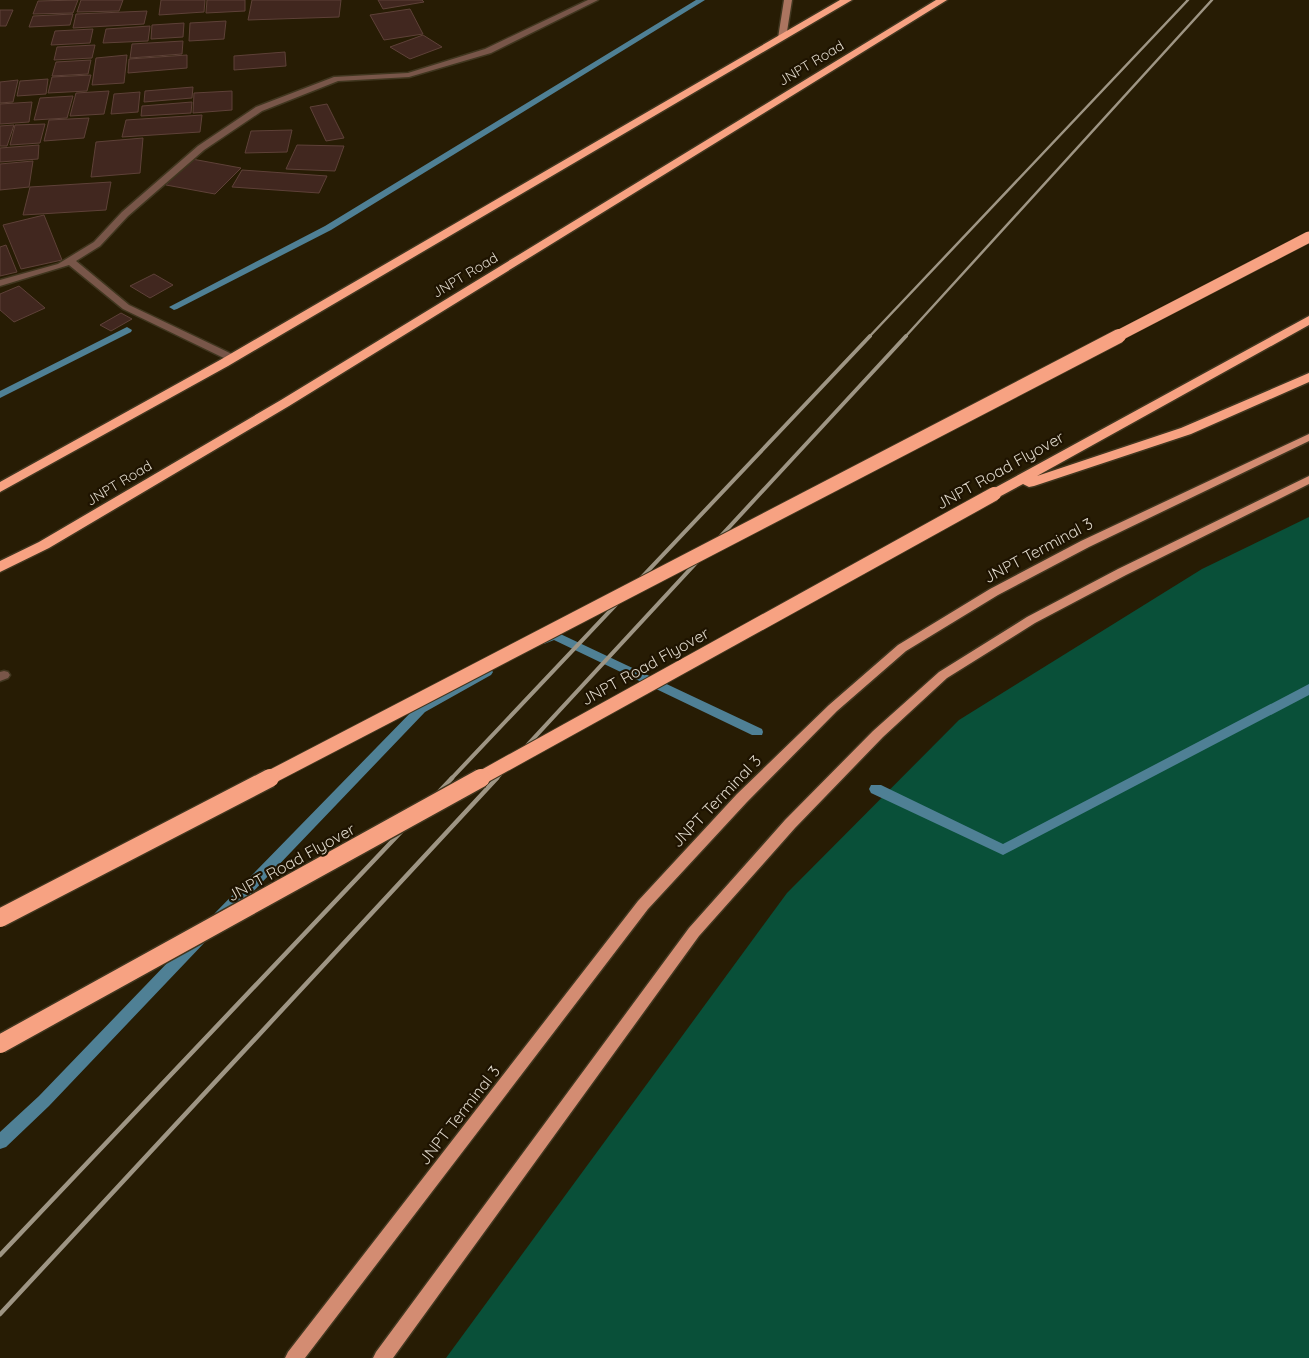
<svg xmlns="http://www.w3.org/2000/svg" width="1309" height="1358" font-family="Quicksand,sans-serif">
<rect width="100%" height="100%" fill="#271c04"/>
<path fill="#095039" d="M1309 517V1358H446L787 893 959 720 1202 569Z"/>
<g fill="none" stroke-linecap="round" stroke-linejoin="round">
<path fill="#4f8095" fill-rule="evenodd" d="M696 0H705L331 230 177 309 174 310 169 307 325 226Z
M127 327 132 330 131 332 0 398V391Z
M554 631 762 729 763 732 762 735H752L554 640 544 644 540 643 538 640 540 637Z
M487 668 491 669 493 672 491 675 425 712 225 921 220 923 215 921 213 917 215 913 417 706Z
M1309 684V695L1003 855 871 793 869 789 871 785H881L1003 844Z
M201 931 206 933 208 937 206 941 49 1106 6 1147 0 1149V1132L39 1096 196 933Z"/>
</g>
<path fill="#41271f" stroke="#5e4138" d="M78 0 73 13 33 14 38 1Z
M81 0H123L119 11 77 12Z
M161 0H205L204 12 159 15Z
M207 0H245V11L206 13Z
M252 0H341L339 17 248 20Z
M378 0H422L424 2 383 9Z
M410 9 423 34 384 40 370 15Z
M0 10H13L6 26H0Z
M147 11 144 24 73 28 76 14Z
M73 14 70 25 29 27 33 16Z
M226 21 224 39 189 41 190 23Z
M184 23 183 37 151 39 152 25Z
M150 26 148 41 103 43 106 29Z
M93 29 90 43 51 45 55 31Z
M423 35 442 47 410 59 390 47Z
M183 41 182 54 130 58 132 44Z
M95 45 92 58 54 60 57 47Z
M285 52 286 66 234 70V56Z
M127 55 124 83 92 85 96 58Z
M187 55V68L128 73 129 59Z
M91 60 88 74 52 76 56 62Z
M91 75 87 91 48 93 52 77Z
M48 79 46 94 17 96 20 81Z
M18 80 13 102 0 103V82Z
M193 87 192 98 144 102 145 91Z
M109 91 104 114 70 116 76 93Z
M232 91V110L193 113 194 93Z
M140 92 138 112 111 114 114 94Z
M73 96 67 118 34 120 40 98Z
M32 102 29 122 0 124V104Z
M192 102 191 113 141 116 142 106Z
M327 104 344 138 326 141 310 107Z
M202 115 200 132 122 137 126 120Z
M89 118 84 138 44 141 49 120Z
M45 124 40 143 10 145 15 125Z
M14 125 7 146H0V126Z
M292 130 287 152 245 153 251 131Z
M143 138 140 173 91 177 96 142Z
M39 145 38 159 0 162V148Z
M297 145 344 146 335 171 286 169Z
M192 159 241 168 215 194 166 185Z
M33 161 29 187 0 190V164Z
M242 170 327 176 319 193 232 187Z
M111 182 106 210 23 215 30 187Z
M44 215 62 260 21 269 3 225Z
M6 245 17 272 0 276V247Z
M154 274 173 285 150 298 130 286Z
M19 286 45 308 14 322 0 310V294Z
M121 313 132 319 111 331 100 325Z"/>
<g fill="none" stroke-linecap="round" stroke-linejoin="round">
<g stroke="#40361f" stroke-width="3">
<path id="lane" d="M4 671 8 672 10 675 8 678 0 681V672Z"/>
</g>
<g stroke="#40361f" stroke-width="3">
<path id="street" d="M588 0H598L491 53 409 77 338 81 262 111 204 150 128 216 100 246 76 261 129 305 236 356V360H228L123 309 69 265 0 286V280L58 264 94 242 122 212 198 146 256 107 334 77 408 73 485 49Z"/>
</g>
<g stroke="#40361f" stroke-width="3">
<path id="secondary" d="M784 0H792L786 38 782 40 778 38Z"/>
</g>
<g stroke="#40361f" stroke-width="3">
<path id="primary" d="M1309 434V441L1089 547 998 595 906 651 837 711 747 802 648 909 305 1358H285L288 1352 638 901 737 794 829 705 898 645 990 589 1081 541Z
M1309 476V484L1126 575 1035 623 947 678 883 737 795 828 699 936 393 1358H373L376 1352 689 928 785 820 873 731 939 672 1027 617 1118 569Z"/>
</g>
<g stroke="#40361f" stroke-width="3">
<path id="highway" d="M840 0H852L228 366 0 492V482L220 360Z
M936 0H947L289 406 49 548 0 572V561L39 542 281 400Z
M1309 316V325L1037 476 1181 428 1309 373V382L1191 434 1034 486 1029 487 1023 484 999 497H989L987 494 989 491Z"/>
</g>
<use href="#lane" fill="#785649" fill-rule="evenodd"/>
<use href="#street" fill="#785649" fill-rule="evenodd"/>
<use href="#secondary" fill="#ab7560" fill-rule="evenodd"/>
<use href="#primary" fill="#d38c72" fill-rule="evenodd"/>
<use href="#highway" fill="#f7a282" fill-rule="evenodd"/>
<path stroke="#9e9584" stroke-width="2.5" d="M869 337 1188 0
M905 337 1212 0"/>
<path stroke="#9e9584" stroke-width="4" d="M451 779 870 336
M496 779 906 336"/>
<path stroke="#9e9584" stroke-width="4.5" d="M0 1255 452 778
M0 1314 497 778"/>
<g stroke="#40361f" stroke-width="12" stroke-linecap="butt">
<path id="highway-bridge-far2" d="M1116 337 1309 237"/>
</g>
<g stroke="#40361f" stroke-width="16" stroke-linecap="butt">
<path id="highway-bridge-far1" d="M267 779 1119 336
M479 779 994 494"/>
</g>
<g stroke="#40361f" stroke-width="21" stroke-linecap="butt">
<path id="highway-bridge" d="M0 918 270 778
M0 1044 481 778"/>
</g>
<use href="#highway-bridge-far2" stroke="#f7a282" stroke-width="11"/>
<use href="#highway-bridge-far1" stroke="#f7a282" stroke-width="14"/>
<use href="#highway-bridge" stroke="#f7a282" stroke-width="18"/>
</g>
<g text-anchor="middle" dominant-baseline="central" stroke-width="4.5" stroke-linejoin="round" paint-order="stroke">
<g font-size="14" fill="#dcd5c7" stroke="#1e1300">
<text transform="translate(811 63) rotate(-31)">JNPT Road</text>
<text transform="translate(465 275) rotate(-31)">JNPT Road</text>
<text transform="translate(119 483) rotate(-31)">JNPT Road</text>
</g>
<g font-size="16" fill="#dcd5c7" stroke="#1e1300">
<text transform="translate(1000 470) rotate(-29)">JNPT Road Flyover</text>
<text transform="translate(1038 550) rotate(-28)">JNPT Terminal 3</text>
<text transform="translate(645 666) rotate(-29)">JNPT Road Flyover</text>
<text transform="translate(716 801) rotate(-46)">JNPT Terminal 3</text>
<text transform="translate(291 862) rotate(-29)">JNPT Road Flyover</text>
<text transform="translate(459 1115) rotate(-52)">JNPT Terminal 3</text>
</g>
</g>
</svg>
